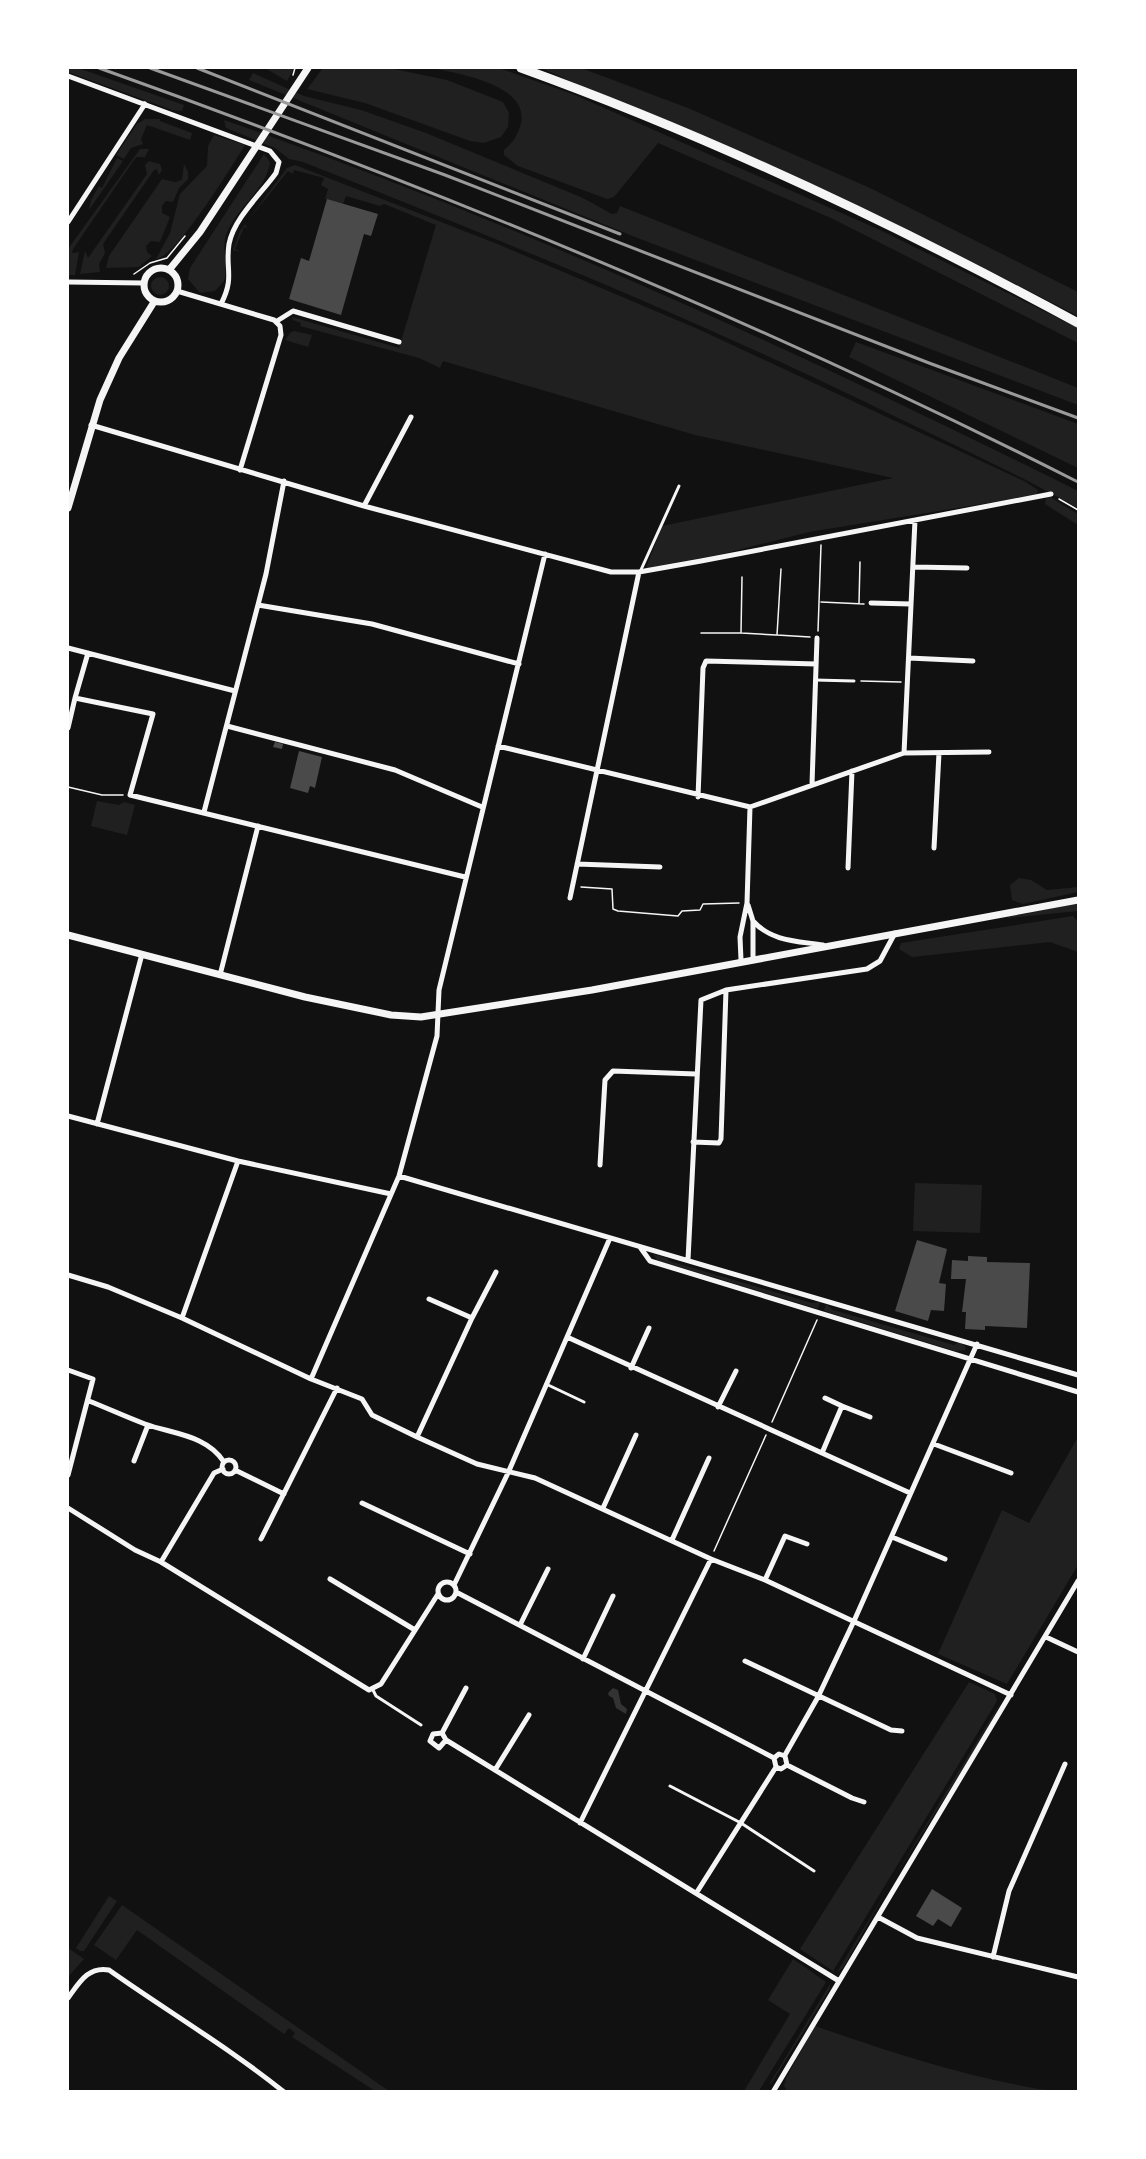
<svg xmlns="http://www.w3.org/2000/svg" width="1146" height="2159" font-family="'IBM Plex Sans',sans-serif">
<rect width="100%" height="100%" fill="#111"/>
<path fill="#202020" d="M68 68H78L184 105 182 111 172 110 68 72Z
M265 68H294L287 81Z
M323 68H389L447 80 503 102 509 113 508 127 501 137 484 143 470 141 365 103 307 89Z
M431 68H499L575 95 882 231 1078 328V343L833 219 658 143 614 197 607 199 518 166 504 155V150C508 146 513 142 516 136 544 87 461 74 431 68Z
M541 68H581L688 108 870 188 1078 292V316L937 244Z
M253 73 304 96 361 110 426 133 583 198 612 214 617 213 620 206 1078 388V405L635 237 249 80Z
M145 119H160V121L192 133 190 140 147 125 141 139 143 144 131 148 124 159 116 155 137 124Z
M224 120C517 222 801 353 1078 491V508C1007 468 932 435 859 399 677 311 490 236 303 162L289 159 275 148 226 128Z
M214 135 245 145C232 166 176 258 156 259L170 233 180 194 207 166 208 146Z
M140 149H149L145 157H136L73 249 72 253 79 252 75 275H68V249Z
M264 154 270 162C267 187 242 204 230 226 218 247 230 261 224 281L215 291 200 293 188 279 190 268Z
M117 158 123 161 89 210 91 200 99 186 102 188Z
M149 161 160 164 162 170 159 175 157 169 154 170 103 244 105 253 99 264 100 272 80 274 85 251 88 258 147 174 145 165Z
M184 164 188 172V179L179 188 173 202 166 201 162 206V213L170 217 160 242 151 241 146 246 147 252 152 256 139 267 106 268 109 256 162 179 175 182 182 180Z
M295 165 495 243 698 329 1024 481 1038 490 1037 495 809 532 718 555 646 568 662 526 893 478 695 435 443 361 440 368 419 358 300 326 301 323 293 320 292 317 399 348 436 225 384 204 380 206 346 196 343 204 325 199 328 189 321 185 324 178 294 170 293 174 288 171 245 224 247 228 244 227 235 249 241 252 233 250 240 231 287 168Z
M151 286a9 9 0 1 1 18 0a9 9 0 1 1-18 0Z
M294 331 312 335 308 347 285 340 290 333Z
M856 342 1078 424V468L849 357Z
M1050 497 1078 514V525L1045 504 1046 499Z
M97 801 119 805 124 802 135 805 127 835 91 826Z
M1019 878 1031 880 1047 890 1078 887V892L1023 904 1012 900 1010 885Z
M1078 903V911L1008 918V917Z
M1073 916 1078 922V952L1050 942 912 957 899 949 901 943Z
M915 1183 982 1185 980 1233 913 1231Z
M653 1254 667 1258 669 1261 812 1303 820 1302 818 1309 657 1260Z
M826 1304 833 1310 954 1345 959 1342 966 1347 965 1350 955 1351 824 1311Z
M1078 1437V1565L1007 1684 938 1654 1002 1510 1029 1523Z
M969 1682 995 1694 997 1701 833 1971 800 1949Z
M1002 1700 981 1741 890 1884Z
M887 1890 843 1968 837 1972Z
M109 1896 117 1901 84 1951H80L76 1948Z
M122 1905 389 2091H375L292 2037 295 2033 289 2028 284 2034 137 1930 116 1960 94 1945Z
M68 1948 84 1959 68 1977Z
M793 1959 826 1982 759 2091H744L790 2014 768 2000Z
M830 1984V1989L771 2084 770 2083Z
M815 2026C893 2053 969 2078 1051 2091L788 2092 784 2086 786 2078Z"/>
<path fill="#333" d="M613 1688 618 1690 621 1704 627 1709 626 1714 616 1708 613 1698 609 1696 608 1693Z"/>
<path fill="#4a4a4a" d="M327 199 378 214 371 236 364 234 341 315 289 299 301 258 309 261Z
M275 742 283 744 282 749 273 747Z
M299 751 322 757 315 788 310 786 308 793 290 788Z
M917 1240 947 1249 939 1283 946 1284 944 1311 931 1310 928 1321 895 1311Z
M968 1256 987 1257V1262L1030 1263 1027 1328 985 1326V1330L965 1329 966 1312H962L966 1279H951L952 1260 968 1261Z
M932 1889 962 1908 951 1927 938 1919 933 1926 916 1916Z"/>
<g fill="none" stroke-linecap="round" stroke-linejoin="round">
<path stroke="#f5f5f5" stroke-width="1.5" d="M293 75 295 68
M134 274 150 263 167 258 185 236
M1059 499 1078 510
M781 569 777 635 810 637
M742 577 741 633 776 635
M821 602 864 604
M859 603 860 562
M818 631 821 545
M701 633H740
M861 681 901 682
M68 787 102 795H123
M581 887 612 889 613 909 618 911 678 916 682 911 700 910 703 904 739 903
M772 1422 817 1320
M714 1551 766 1435"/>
<path stroke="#f5f5f5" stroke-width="3" d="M640 572 679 486
M815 680 854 681
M546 1384 584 1402
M373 1690 376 1696 421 1725
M670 1786 741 1823 814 1871"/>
<path stroke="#f5f5f5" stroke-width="5" d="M68 76 270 151 279 162 276 173C261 194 234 218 229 244 225 269 235 277 221 304
M68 222 145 104
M68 282 143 283
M177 291 274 320 280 326 281 335 240 470
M277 321 293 311 399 342
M91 425 364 506 611 572H639L701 561 1051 494
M364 506 411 417
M913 567 967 568
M871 603 911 604
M258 605 372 624 519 664
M68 648 235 691
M88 653 75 698 153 714 130 795 465 877
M909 658 973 661
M227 726 395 770 482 807
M68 728 75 698
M498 746 750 807 904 753 989 752
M904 753 915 520
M812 784 817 638
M698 797 703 668 706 661 816 664
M204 812 266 574 284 481
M934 848 939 753
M577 864 660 867
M848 868 852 771
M570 898 639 572
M748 905 753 921V958
M753 921C772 942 798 941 823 945
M741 960 740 937 747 903 750 807
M220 975 258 826
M68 1116 238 1161 391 1194
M97 1124 142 954
M693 1142 719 1143 721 1139 726 990
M600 1165 605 1080 613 1071 696 1074
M399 1176 1078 1375
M640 1247 650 1261 1078 1392
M688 1260 701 1000 726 990 867 969 880 961 895 933
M68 1275 108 1287 182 1318 311 1379 362 1399 372 1415 417 1437 477 1464 535 1478 711 1559 765 1580 1011 1695
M429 1299 472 1318
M182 1318 238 1161
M567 1337 910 1493
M631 1368 649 1328
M68 1370 93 1379 68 1475
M311 1379 399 1176 437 1036 439 990 545 554
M89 1401C107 1408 126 1417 145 1424 173 1434 207 1435 224 1462
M842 1406 870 1417
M718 1407 736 1371
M417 1437 472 1318 496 1272
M934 1444 1011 1473
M822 1453 842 1406 825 1398
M222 1467a7 7 0 1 1 14 0a7 7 0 1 1-14 0Z
M134 1461 148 1425
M235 1470 284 1494
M362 1503 470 1554
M68 1508 135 1550 161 1562 369 1690 381 1684 438 1594
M603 1508 636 1435
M892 1537 945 1559
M261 1539 337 1388
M672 1540 709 1458
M161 1562 214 1473 223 1469
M330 1579 415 1630
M765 1580 785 1536 807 1544
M438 1591a9 9 0 1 1 18 0a9 9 0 1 1-18 0Z
M454 1585 508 1473 610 1238
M456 1592 774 1758
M520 1625 548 1569
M1046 1637 1078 1652
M583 1659 613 1596
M745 1661 891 1730 902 1731
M442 1733 466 1688
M446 1740 439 1748 430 1741 433 1734 442 1733 446 1740 839 1981
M785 1755 818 1697 854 1621 977 1344
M787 1765 852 1798 864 1802
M495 1770 529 1715
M580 1823 711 1559
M697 1892 776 1767 774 1758 779 1754 785 1756 787 1765 781 1769 776 1767
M878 1917 917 1938 1078 1977
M993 1957 1009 1891 1065 1764
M68 1998C79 1983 88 1966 109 1970 167 2011 228 2047 284 2092
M773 2092 1078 1581"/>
<path stroke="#f5f5f5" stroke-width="7" d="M144 285a17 17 0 1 1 34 0a17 17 0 1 1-34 0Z
M169 270 200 232 308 68
M68 508 100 400 119 358 154 302
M68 935 305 997 391 1015 421 1017 592 990 1078 900"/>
<path stroke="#f5f5f5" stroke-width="9" d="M521 68C712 137 899 226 1078 323"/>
<path stroke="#9a9a9a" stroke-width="3" d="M99 68C433 187 762 322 1078 482
M150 68 445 175 929 363 1078 418
M197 68 620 234"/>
</g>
<rect width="1146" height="2159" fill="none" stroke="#ffffff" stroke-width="138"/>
</svg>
